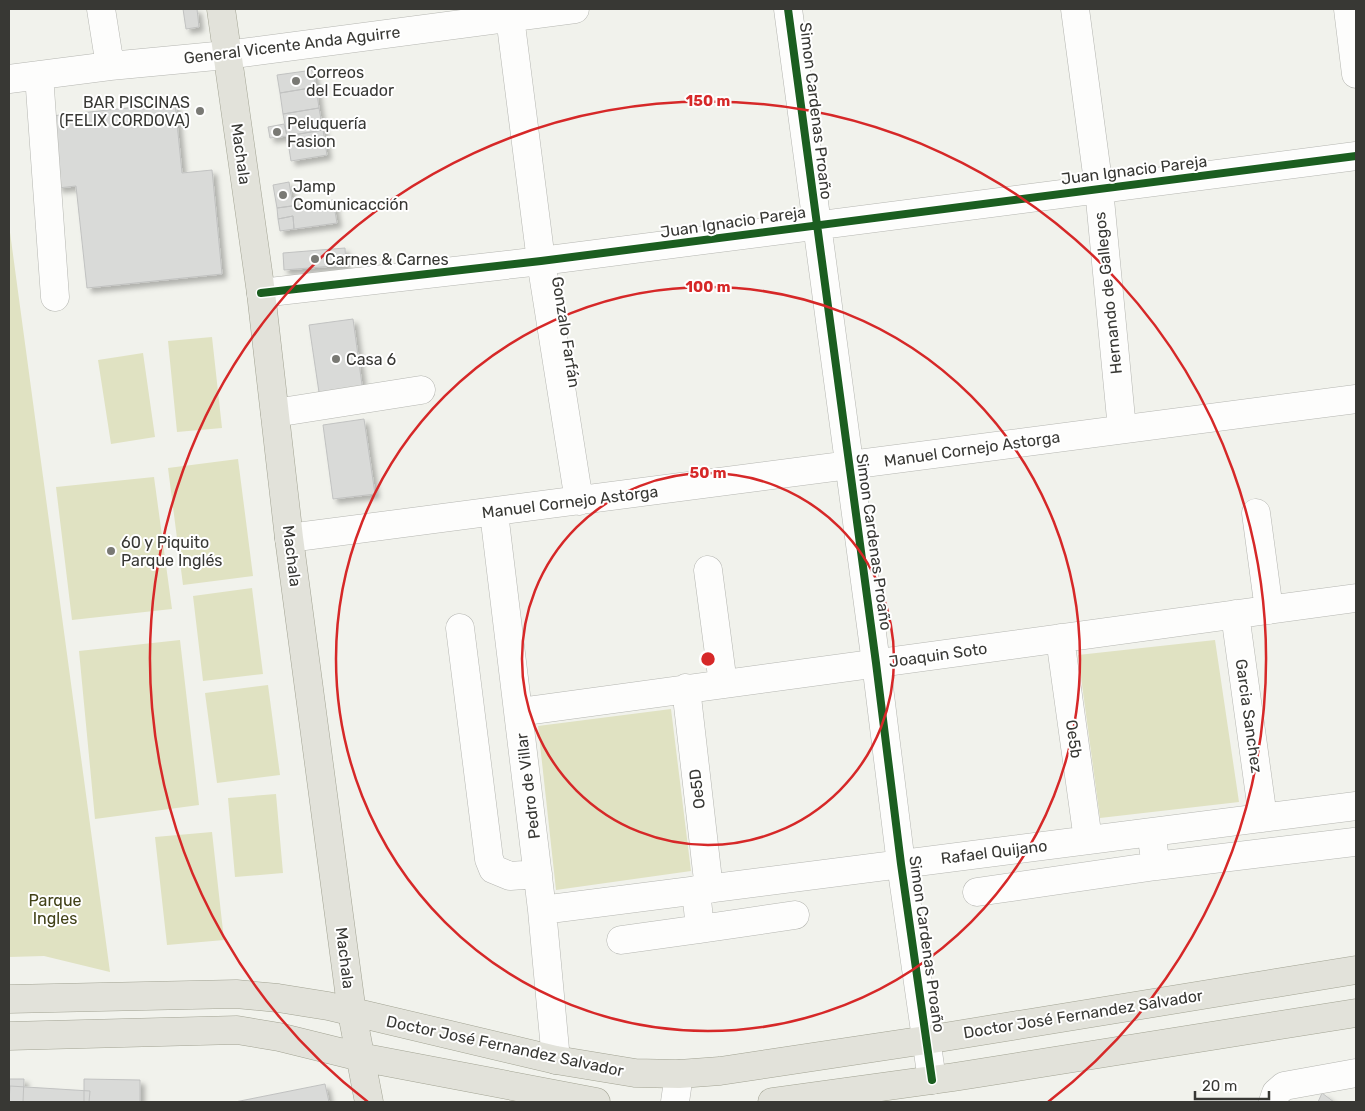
<svg xmlns="http://www.w3.org/2000/svg" width="1365" height="1111" font-family="Rubik,sans-serif">
<defs>
<filter id="shadow"><feDropShadow dx="4.5" dy="4.5" stdDeviation="2.5" flood-color="#0004"/></filter>
</defs>
<rect width="100%" height="100%" fill="#f1f2ec"/>
<path fill="#e0e2c2" d="M9 225 110 972 44 956 9 957Z
M212 337 222 428 177 432 168 341Z
M143 353 155 437 111 444 98 360Z
M238 459 253 576 183 585 168 468Z
M154 477 172 609 72 620 56 487Z
M252 588 263 674 203 681 193 596Z
M180 640 199 805 95 819 79 651Z
M1215 640 1239 802 1100 818 1078 655Z
M268 685 280 775 217 783 205 693Z
M671 709 691 871 556 890 538 726Z
M276 794 283 873 235 877 228 798Z
M212 832 224 940 167 945 155 837Z"/>
<path fill="#d9dad8" stroke="#c1c2c1" filter="url(#shadow)" d="M183 9H197L199 27 186 29Z
M313 70 316 87 280 93 277 75Z
M316 87 319 108 283 114 280 93Z
M175 103 182 173 212 170 222 274 87 288 76 186 58 188 51 116Z
M319 108 323 130 287 136 283 114Z
M284 124 287 136 270 138 268 127Z
M323 130 327 155 291 161 287 136Z
M289 182 293 206 277 208 273 185Z
M333 200 337 223 294 229 293 216 278 219 277 208Z
M293 216 294 229 280 231 278 219Z
M345 248 346 265 284 270 283 253Z
M353 319 363 392 320 399 309 325Z
M364 419 375 494 333 499 323 425Z
M9 1079H24L23 1102H9Z
M84 1079 140 1080V1102H84Z
M325 1084 329 1102H235Z
M10 1086 90 1091 89 1102H9Z
M1322 1093 1334 1102H1318Z"/>
<g fill="none" stroke-linecap="round" stroke-linejoin="round">
<g stroke="#b5b6b1" stroke-width="29">
<path id="minor" d="M101 9 110 66
M788 9 876 663 901 864 932 1080
M1075 9 1099 189 1122 429
M1348 9 1356 74
M510 17 541 261 579 501
M39 75 55 297
M9 79 110 66 226 55 575 9
M261 293 541 261 1356 156
M275 413 421 390
M494 513 542 910 556 1060
M1256 513 1269 610
M289 538 1356 399
M708 570 723 684
M1235 614 1263 818
M460 628 489 859 493 869 510 876 538 874
M1060 638 1088 840
M686 688 709 889
M519 712 1356 598
M1156 866 1354 842
M977 892 1156 866 1151 832
M542 910 1356 806
M700 929 795 915
M621 940 700 929 696 890
M675 1102 679 1074
M1273 1102 1276 1093 1284 1086 1356 1073"/>
</g>
<g stroke="#a2a393" stroke-width="29">
<path id="major" d="M221 9 261 293 289 538 352 1013 369 1102
M9 999 236 994 278 998 328 1006 556 1060 635 1073 679 1074 720 1071 926 1040 1356 970
M9 1036 237 1030 279 1037 360 1057 596 1102
M772 1102 954 1077 1356 1013"/>
</g>
<use href="#minor" stroke="#fdfdfc" stroke-width="28"/>
<use href="#major" stroke="#e2e2da" stroke-width="28"/>
<g stroke="#fff" stroke-width="11">
<path id="cycleway" d="M788 9 876 663 901 864 932 1080
M261 293 541 261 1356 156"/>
</g>
<use href="#cycleway" stroke="#1b5e20" stroke-width="8"/>
</g>
<g fill="none" stroke="#d62828" stroke-width="2.5">
<circle cx="708" cy="659" r="186"/>
<circle cx="708" cy="659" r="372"/>
<path d="M368 1102A558 558 0 1 1 1048 1102"/>
</g>
<g fill="#797974" stroke="#fff" stroke-width="2">
<circle cx="296" cy="81" r="5"/>
<circle cx="200" cy="111" r="5"/>
<circle cx="277" cy="132" r="5"/>
<circle cx="283" cy="195" r="5"/>
<circle cx="315" cy="259" r="5"/>
<circle cx="336" cy="359" r="5"/>
<circle cx="111" cy="551" r="5"/>
</g>
<g text-anchor="middle" dominant-baseline="central" stroke-width="4" stroke-linejoin="round" paint-order="stroke">
<g font-size="16" fill="#383834" stroke="#fff">
<text transform="translate(292 45) rotate(-7)">General Vicente Anda Aguirre</text>
<text transform="translate(816 111) rotate(83)">Simon Cardenas Proaño</text>
<text transform="translate(241 154) rotate(82)">Machala</text>
<text transform="translate(1134 170) rotate(-7)">Juan Ignacio Pareja</text>
<text transform="translate(733 222) rotate(-8)">Juan Ignacio Pareja</text>
<text transform="translate(1108 293) rotate(-96)">Hernando de Gallegos</text>
<text transform="translate(566 332) rotate(81)">Gonzalo Farfán</text>
<text transform="translate(972 449) rotate(-8)">Manuel Cornejo Astorga</text>
<text transform="translate(570 502) rotate(-7)">Manuel Cornejo Astorga</text>
<text transform="translate(874 542) rotate(82)">Simon Cardenas Proaño</text>
<text transform="translate(292 556) rotate(83)">Machala</text>
<text transform="translate(938 655) rotate(-8)">Joaquin Soto</text>
<text transform="translate(1249 716) rotate(82)">Garcia Sanchez</text>
<text transform="translate(1074 739) rotate(82)">Oe5b</text>
<text transform="translate(528 786) rotate(-97)">Pedro de Villar</text>
<text transform="translate(697 789) rotate(-97)">Oe5D</text>
<text transform="translate(994 852) rotate(-7)">Rafael Quijano</text>
<text transform="translate(927 944) rotate(82)">Simon Cardenas Proaño</text>
<text transform="translate(345 958) rotate(83)">Machala</text>
<text transform="translate(1083 1014) rotate(-9)">Doctor José Fernandez Salvador</text>
<text transform="translate(505 1046) rotate(12)">Doctor José Fernandez Salvador</text>
</g>
<g font-size="16" fill="#383834" stroke="#fff" text-anchor="start">
<text x="306" y="72">Correos<tspan x="306" dy="18">del Ecuador</tspan></text>
<text x="190" y="102" text-anchor="end">BAR PISCINAS<tspan x="190" dy="18">(FELIX CORDOVA)</tspan></text>
<text x="287" y="123">Peluquería<tspan x="287" dy="18">Fasion</tspan></text>
<text x="293" y="186">Jamp<tspan x="293" dy="18">Comunicacción</tspan></text>
<text x="325" y="259">Carnes &amp; Carnes</text>
<text x="346" y="359">Casa 6</text>
<text x="121" y="542">60 y Piquito<tspan x="121" dy="18">Parque Inglés</tspan></text>
</g>
<g font-size="16" fill="#414117" stroke="#fff">
<text x="55" y="900">Parque<tspan x="55" dy="18">Ingles</tspan></text>
</g>
</g>
<circle cx="708" cy="659" r="8" fill="#d62828" stroke="#fff" stroke-width="2.5"/>
<g font-size="15" text-anchor="middle" font-weight="bold" fill="#d62828" stroke="#fff" stroke-width="4" stroke-linejoin="round" paint-order="stroke">
<text x="708" y="106">150 m</text>
<text x="708" y="292">100 m</text>
<text x="708" y="478">50 m</text>
</g>
<rect width="1365" height="1111" fill="none" stroke="#383834" stroke-width="20"/>
<path d="M1195 1091v8h74v-8" fill="none" stroke="#383834" stroke-width="2.5"/>
<text x="1202" y="1091" font-size="15" fill="#383834" stroke="#ffffff" stroke-width="4" paint-order="stroke">20 m</text>
</svg>
